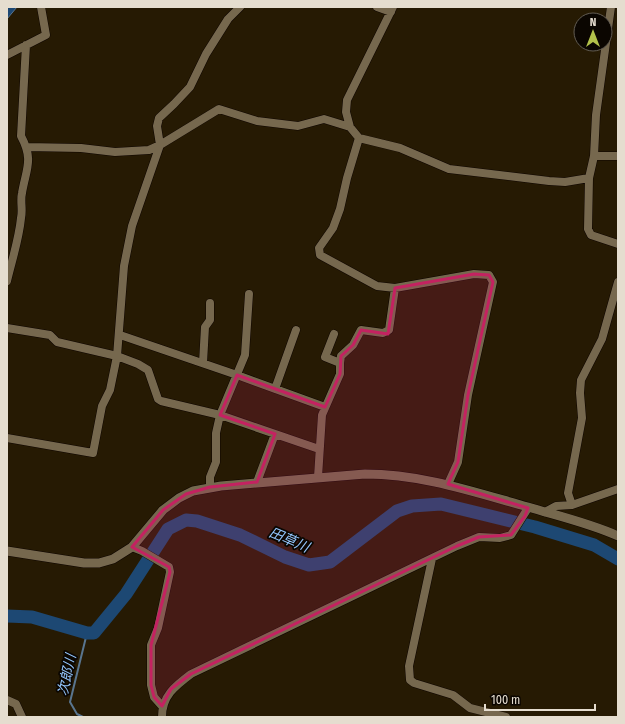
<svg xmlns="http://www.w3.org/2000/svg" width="625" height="724" font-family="'Fira Sans Condensed','Noto Sans JP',sans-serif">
<rect width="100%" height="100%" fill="#261a03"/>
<path fill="#1d4873" stroke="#59758f" d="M7 7H17L7 19Z"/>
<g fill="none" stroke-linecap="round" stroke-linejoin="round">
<path stroke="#59758f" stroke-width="2" d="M83 717 77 714 70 702 87 633"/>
<path stroke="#1d4873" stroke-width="13" d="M7 616 32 617 87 633H94L126 594 168 529 186 520 197 521 240 535 285 557 309 565 330 562 397 511 412 506 441 504 535 527 594 545 618 559"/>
<g stroke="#0e0500" stroke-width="9">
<path id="minor" d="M377 7 391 12
M7 55 46 35 41 7
M350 127 346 112 347 100 393 7
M359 138 347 178 340 209 333 228 319 248 320 255 377 286 395 288 474 274 489 275 493 282 468 395 458 462 448 484
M26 147 81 148 115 152 149 150 160 145 219 109 257 121 298 126 324 119 350 127 359 138 400 148 449 169 549 181 565 182 589 178
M594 156 596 115 611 7
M618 156H594L589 178 588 229 591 235 618 244
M7 281C12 260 19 239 21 218 23 210 20 201 22 193 26 169 34 160 21 136L26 45
M7 328 50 335 57 342 117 356 138 364 148 370 158 399 161 401 220 415 319 449
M120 335 237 375 325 407
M203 363 205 327 210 320V303
M340 363 341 356 353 345 361 330 383 333 389 330 395 288
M275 389 296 330
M7 438 93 453 102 406 110 390 117 356 124 266 132 226 160 145 157 126 159 118 174 104 190 87 206 54 228 19 240 7
M318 477 322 415 340 374V363L325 357 334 334
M257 482 275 434
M210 487V477L216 462V433L220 415 245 355 249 294
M572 505 568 493 582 418 580 393 581 380 602 339 618 282
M545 512 556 506 572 505 618 489
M132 547 142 551 169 567 170 572 158 628 151 645V685L154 697 162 706
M432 559 409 666 410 680 414 683 453 695 470 708 506 717
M7 700 16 704 22 717
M162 717C162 696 175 686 191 674L457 546 479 537 500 538 511 535 528 508"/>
</g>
<g stroke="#0e0500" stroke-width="10">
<path id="tertiary" d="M7 551 84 563H99L113 559 132 547 163 510 179 498 193 491 221 486 365 474C422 474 474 492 528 507 558 516 589 523 618 536"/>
</g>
<use href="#minor" stroke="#76684e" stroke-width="8"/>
<use href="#tertiary" stroke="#76684e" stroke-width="9"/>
</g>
<path fill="#c42261" fill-opacity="0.2" stroke="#c42261" stroke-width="3" stroke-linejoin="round" d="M474 274 489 275 493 282 468 395 458 462 448 484 528 508 525 516 511 535 479 537 457 546 191 674 171 689 162 706 154 697 151 685V645L170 572 169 567 132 547 163 510 186 494 210 487 257 482 275 434 220 415 237 375 325 407 340 374 341 356 353 345 361 330 388 334 395 288Z"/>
<g text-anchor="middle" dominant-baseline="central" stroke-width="3.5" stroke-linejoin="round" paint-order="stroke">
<g font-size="14" font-style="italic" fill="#94c6fd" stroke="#0b0601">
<text transform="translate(289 540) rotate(23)">田草川</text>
<text transform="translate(67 675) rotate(-78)">次郎川</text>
</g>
</g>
<rect width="625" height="724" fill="none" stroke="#e5ddcf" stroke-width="16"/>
<g transform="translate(593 32)"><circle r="19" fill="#0b0601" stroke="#625c53"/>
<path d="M0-3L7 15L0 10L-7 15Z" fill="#b3c24b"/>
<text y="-6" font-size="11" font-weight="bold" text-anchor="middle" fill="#e5ddcf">N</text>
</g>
<path d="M485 704v6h110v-6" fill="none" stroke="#e5ddcf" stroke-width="2"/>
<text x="491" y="704" font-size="12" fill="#e5ddcf" stroke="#0b0601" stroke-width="3" paint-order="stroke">100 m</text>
</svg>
